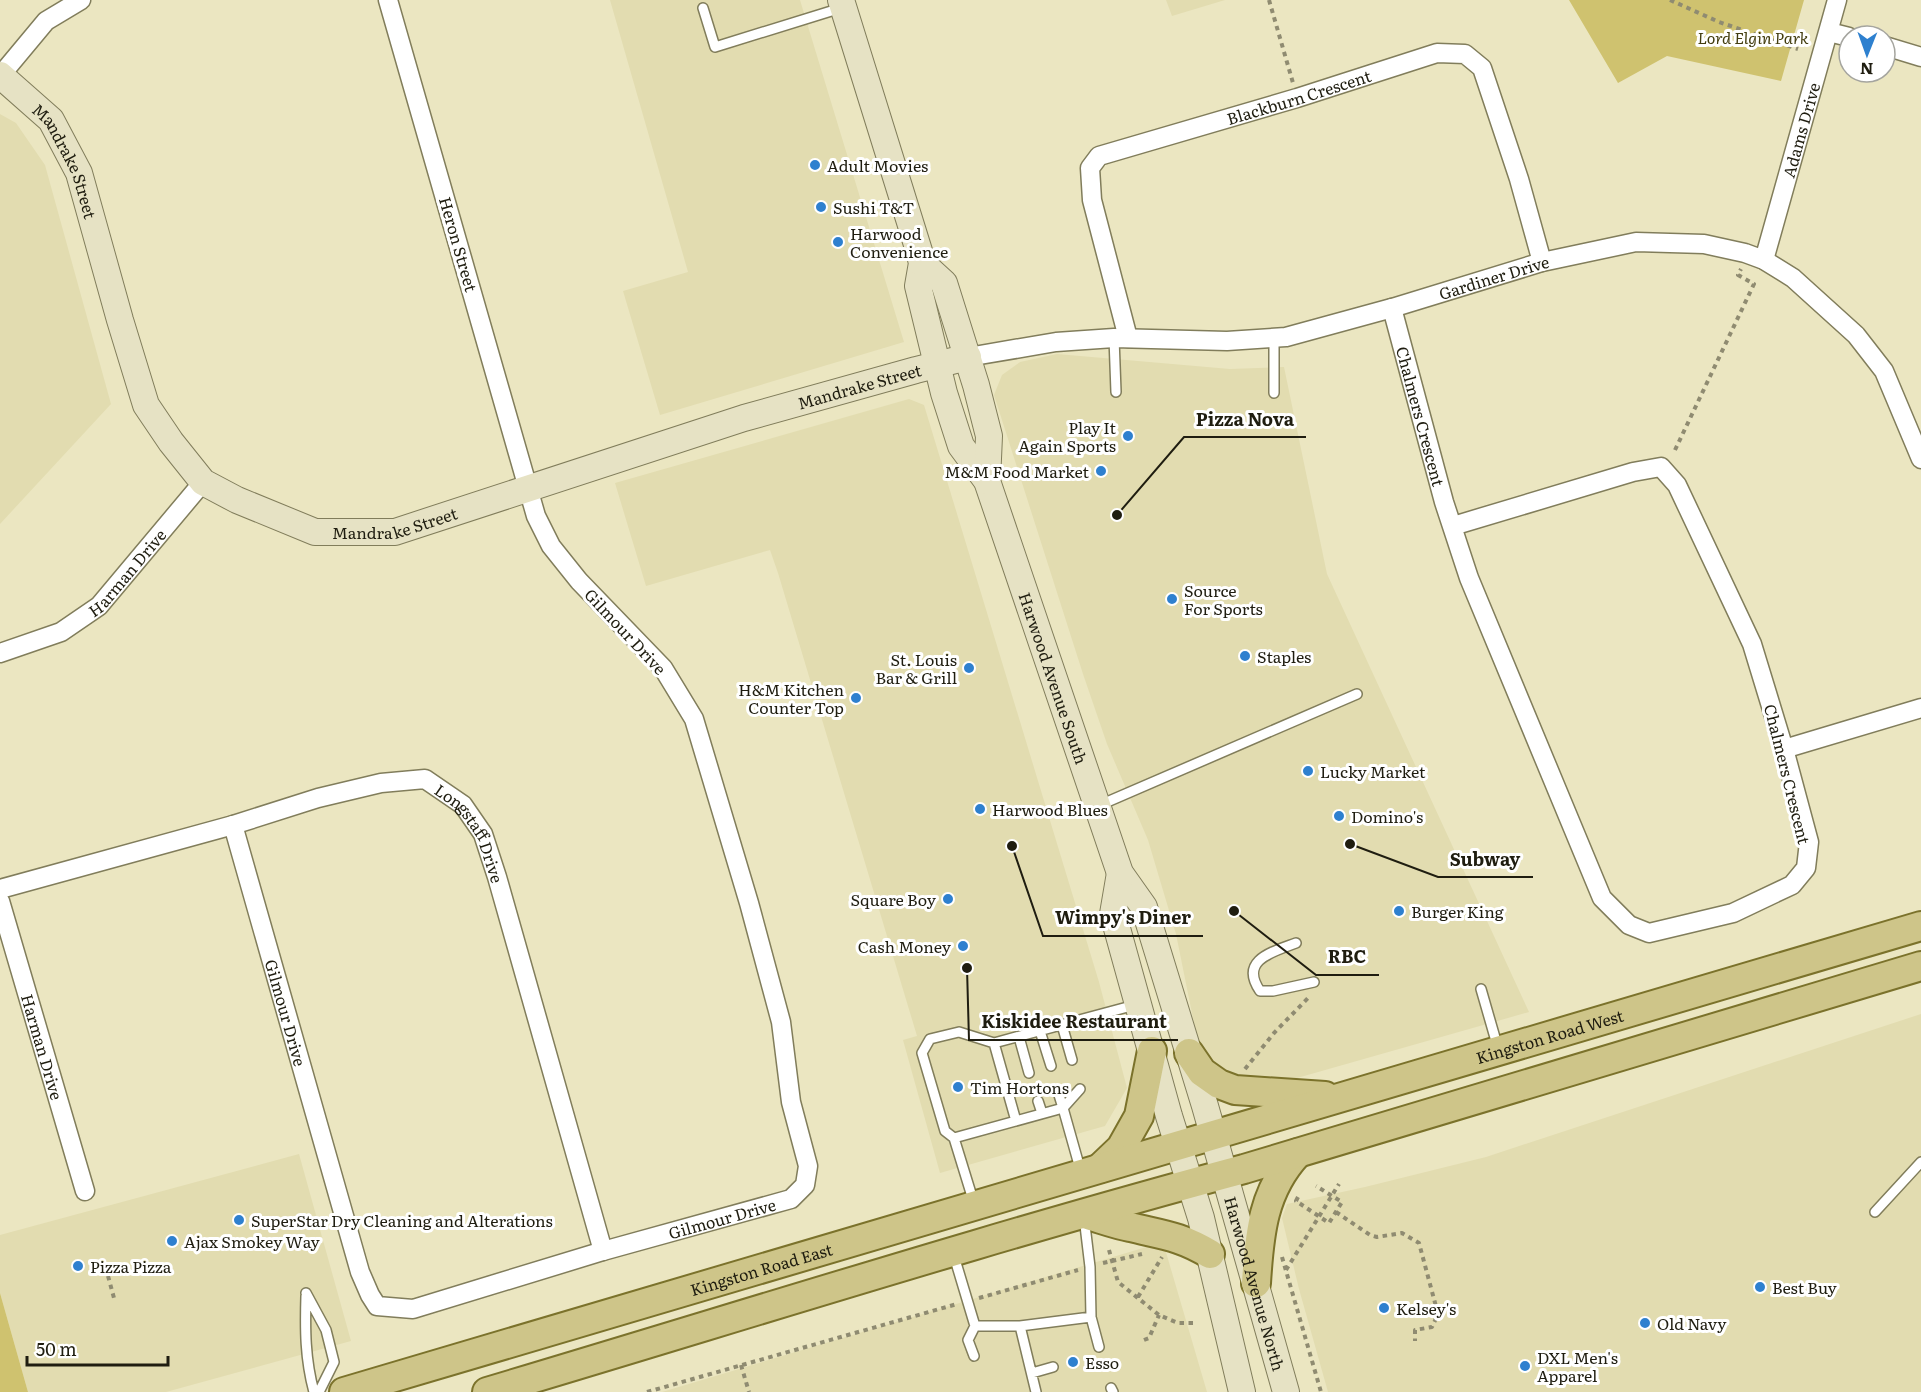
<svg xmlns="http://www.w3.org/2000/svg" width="1921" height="1392" font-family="Literata,serif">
<rect width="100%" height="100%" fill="#ebe6c1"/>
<path fill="#e2dcb0" d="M610 0H800L904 342 660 415 623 291 688 272Z
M1166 0H1225L1172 16Z
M0 114 16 123 45 165 111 404 0 524Z
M1057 354 1230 369 1284 367 1327 574 1529 1012 1276 1084 1225 1078 1199 1048 1176 934 1148 840 1107 744 1083 674 994 395 1002 375 1020 362Z
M909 399 924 405 1099 982 1127 1088 1105 1126 940 1173 903 1040 917 1036 778 573 770 550 646 586 615 483Z
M1921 1014V1392H1328L1299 1289 1282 1218 1287 1204 1365 1187 1486 1157Z
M299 1154 351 1341 166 1392H28L0 1293V1235Z
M1163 1242 1207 1392H662Z"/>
<path fill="#cfc26f" d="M1569 0H1804L1781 81 1667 56 1618 83Z
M0 1293 28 1392H0Z"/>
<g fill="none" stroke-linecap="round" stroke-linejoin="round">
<g stroke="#817d5b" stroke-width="12">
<path id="lane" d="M703 8 715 47 841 8
M1114 338 1116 392
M1274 393V337
M1100 805 1357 694
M1296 943C1272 952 1239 960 1260 991H1273L1314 982
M1481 989 1498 1048
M1062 1025 1072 1060
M1040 1031 1051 1066
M1019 1037 1029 1073
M1059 1095 1063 1108
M1038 1101 1042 1113
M1063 1108 1080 1089
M1016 1121 994 1043 1135 1005
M954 1138 945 1131 922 1053 930 1039 959 1032 994 1043
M974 1203 954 1138 1063 1108 1081 1172
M1875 1212 1921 1162
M954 1256 975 1326H1020L1036 1392
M306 1293 326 1330 334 1362 319 1392
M306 1296C305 1329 305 1359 314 1392
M1091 1317 1099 1347
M1020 1326 1091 1317 1090 1267 1084 1217
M974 1356 968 1340 975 1326
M1032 1373 1053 1367
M1111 1388 1113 1392"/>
</g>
<g stroke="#817d5b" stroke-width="21">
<g id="street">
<path d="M1829 32 1849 37"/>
<path d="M1885 46 1921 57"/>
<path d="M1 75 46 21 81 0"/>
<path id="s1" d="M1764 260 1837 0"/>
<path id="s2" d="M1392 308 1444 502 1469 578 1602 898 1629 925 1649 933 1733 913 1792 885 1806 868 1809 842 1784 749 1752 644 1677 485 1661 467 1633 472 1453 526"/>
<path id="s3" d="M1128 338 1092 200 1090 168 1099 156 1297 98 1437 53 1465 54 1482 68 1519 179 1542 262"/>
<path id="s4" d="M968 357 1056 342 1114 338 1227 341 1286 337 1392 308 1542 262 1636 242 1704 244 1745 253 1764 260 1793 278 1856 335 1884 371 1921 459"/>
<path id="s5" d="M0 653 61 632 99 606 203 482"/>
<path d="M1784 749 1921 708"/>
<path id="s6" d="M233 825 360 1272 370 1295 377 1306 413 1309 603 1251 791 1199 805 1185 808 1166 791 1102 781 1022 749 903 694 719 663 668 579 581 551 546 536 516 388 0"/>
<path id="s7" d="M0 889 233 825 318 798 381 783 425 779 463 805 483 834 497 877 603 1251"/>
<path id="s8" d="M0 901 85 1191"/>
</g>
</g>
<g stroke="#817d5b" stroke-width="28">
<g id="secondary">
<path id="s9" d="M841 0 919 251 922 263 918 286 944 393 961 446 987 481 1120 873 1144 907 1205 1106 1286 1392"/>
<path id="s10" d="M0 75 51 120 79 173 120 320 146 405 171 442 203 482 237 500 315 532H395L744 418 916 370 968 357"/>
<path d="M922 263 944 283 976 385 989 436 987 481"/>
<path d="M1120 873 1113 914 1169 1116 1201 1218 1242 1392"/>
</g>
</g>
<g stroke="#7b722b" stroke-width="32">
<g id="primary">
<path d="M1189 1053 1202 1072 1219 1084 1235 1090 1325 1096"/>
<path d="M1100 1168 1121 1148 1139 1116 1152 1051"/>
<path d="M1084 1214C1099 1218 1114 1224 1130 1227 1163 1235 1180 1236 1210 1254"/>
<path d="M1256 1283C1259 1234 1263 1190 1298 1153"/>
<path id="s11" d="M344 1392 1921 926"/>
<path d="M487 1392C739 1317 990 1237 1244 1169L1921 966"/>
</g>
</g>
<path stroke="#8f8b71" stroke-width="4" stroke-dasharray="4.5 4.5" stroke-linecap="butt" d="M1269 0 1293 83
M1670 0 1719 22 1798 49
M1675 450 1754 284 1738 275 1741 269
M1245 1069 1274 1033 1308 998
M1298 1197 1296 1201 1329 1223 1342 1202 1316 1186
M1336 1212 1370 1235 1377 1237 1402 1233 1419 1243 1438 1314 1432 1327 1415 1330V1341
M1109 1250 1118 1282 1159 1315 1178 1323H1197
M1282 1257 1321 1392
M1103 1263 1142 1254
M1286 1270 1339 1184
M108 1276 114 1298
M1138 1297 1162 1257
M979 1298 1078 1270
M1144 1340 1149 1338 1159 1315
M741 1365 749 1392
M647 1392 957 1304"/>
<use href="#lane" stroke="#fff" stroke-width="9"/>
<use href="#street" stroke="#fff" stroke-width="18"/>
<use href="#secondary" stroke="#e6e2c4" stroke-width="26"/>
<use href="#primary" stroke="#cec589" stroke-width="28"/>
</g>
<g fill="#2e80cf" stroke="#fff" stroke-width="2">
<circle cx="815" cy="165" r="6"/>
<circle cx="821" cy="207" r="6"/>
<circle cx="838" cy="242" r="6"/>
<circle cx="1128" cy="436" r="6"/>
<circle cx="1101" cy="471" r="6"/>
<circle cx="1172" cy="599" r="6"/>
<circle cx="1245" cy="656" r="6"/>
<circle cx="969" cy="668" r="6"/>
<circle cx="856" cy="698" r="6"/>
<circle cx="1308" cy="771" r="6"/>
<circle cx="980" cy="809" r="6"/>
<circle cx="1339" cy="816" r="6"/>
<circle cx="948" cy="899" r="6"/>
<circle cx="1399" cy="911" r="6"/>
<circle cx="963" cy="946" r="6"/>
<circle cx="958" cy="1087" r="6"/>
<circle cx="239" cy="1220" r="6"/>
<circle cx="172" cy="1241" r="6"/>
<circle cx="78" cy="1266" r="6"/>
<circle cx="1760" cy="1287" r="6"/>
<circle cx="1384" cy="1308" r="6"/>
<circle cx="1645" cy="1323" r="6"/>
<circle cx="1073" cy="1362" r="6"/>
<circle cx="1525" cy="1366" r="6"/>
</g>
<g text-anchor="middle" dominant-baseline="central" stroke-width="6" stroke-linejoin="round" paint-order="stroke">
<g font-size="16" font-style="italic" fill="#423c0e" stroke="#fff">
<text x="1753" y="37">Lord Elgin Park</text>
</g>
<g font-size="16" fill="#1f1d10" stroke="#fff">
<text stroke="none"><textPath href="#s3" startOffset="398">Blackburn Crescent</textPath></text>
<text stroke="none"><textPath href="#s1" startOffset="135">Adams Drive</textPath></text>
<text stroke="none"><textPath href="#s10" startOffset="111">Mandrake Street</textPath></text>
<text transform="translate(459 244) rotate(74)">Heron Street</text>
<text stroke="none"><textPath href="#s4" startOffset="536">Gardiner Drive</textPath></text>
<text stroke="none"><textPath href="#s10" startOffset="1155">Mandrake Street</textPath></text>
<text stroke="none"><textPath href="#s2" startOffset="112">Chalmers Crescent</textPath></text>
<text stroke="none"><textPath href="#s10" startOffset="669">Mandrake Street</textPath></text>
<text stroke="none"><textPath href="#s5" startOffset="154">Harman Drive</textPath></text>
<text transform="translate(626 631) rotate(47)">Gilmour Drive</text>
<text stroke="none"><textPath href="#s9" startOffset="716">Harwood Avenue South</textPath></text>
<text transform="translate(1788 774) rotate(76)">Chalmers Crescent</text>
<text stroke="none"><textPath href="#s7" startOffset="513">Longstaff Drive</textPath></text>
<text stroke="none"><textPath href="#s6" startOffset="195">Gilmour Drive</textPath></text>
<text stroke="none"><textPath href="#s11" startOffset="1257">Kingston Road West</textPath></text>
<text stroke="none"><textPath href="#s8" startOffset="152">Harman Drive</textPath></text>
<text stroke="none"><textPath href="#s6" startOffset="861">Gilmour Drive</textPath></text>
<text stroke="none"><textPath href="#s11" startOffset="435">Kingston Road East</textPath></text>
<text stroke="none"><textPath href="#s9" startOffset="1356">Harwood Avenue North</textPath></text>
</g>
<g font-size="16" fill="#1f1d10" stroke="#fff" text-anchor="start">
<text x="827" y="165">Adult Movies</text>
<text x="833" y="207">Sushi T&amp;T</text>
<text x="850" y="233">Harwood<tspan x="850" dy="18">Convenience</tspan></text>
<text x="1116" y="427" text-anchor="end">Play It<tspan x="1116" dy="18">Again Sports</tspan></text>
<text x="1089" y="471" text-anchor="end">M&amp;M Food Market</text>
<text x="1184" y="590">Source<tspan x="1184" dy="18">For Sports</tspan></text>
<text x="1257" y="656">Staples</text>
<text x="957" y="659" text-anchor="end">St. Louis<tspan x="957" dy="18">Bar &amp; Grill</tspan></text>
<text x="844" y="689" text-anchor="end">H&amp;M Kitchen<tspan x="844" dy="18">Counter Top</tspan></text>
<text x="1320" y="771">Lucky Market</text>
<text x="992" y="809">Harwood Blues</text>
<text x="1351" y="816">Domino's</text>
<text x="936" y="899" text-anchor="end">Square Boy</text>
<text x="1411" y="911">Burger King</text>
<text x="951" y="946" text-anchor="end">Cash Money</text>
<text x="970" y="1087">Tim Hortons</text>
<text x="251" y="1220">SuperStar Dry Cleaning and Alterations</text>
<text x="184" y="1241">Ajax Smokey Way</text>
<text x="90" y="1266">Pizza Pizza</text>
<text x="1772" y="1287">Best Buy</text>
<text x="1396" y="1308">Kelsey's</text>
<text x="1657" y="1323">Old Navy</text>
<text x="1537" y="1357">DXL Men's<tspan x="1537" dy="18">Apparel</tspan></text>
<text x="1085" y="1362">Esso</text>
</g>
</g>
<path fill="none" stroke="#1f1d10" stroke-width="2" d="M1117 515L1184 437H1306M1350 844L1438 877H1533M1012 846L1043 936H1203M1234 911L1316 975H1379M967 968L969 1040H1178"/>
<g fill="#1f1d10" stroke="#fff" stroke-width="2">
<circle cx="1117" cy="515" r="6"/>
<circle cx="1350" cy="844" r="6"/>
<circle cx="1012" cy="846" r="6"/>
<circle cx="1234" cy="911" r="6"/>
<circle cx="967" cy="968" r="6"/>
</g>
<g font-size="18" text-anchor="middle" font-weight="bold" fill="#1f1d10" stroke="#fff" stroke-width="6" stroke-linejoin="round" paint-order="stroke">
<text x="1245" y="426">Pizza Nova</text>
<text x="1485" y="866">Subway</text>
<text x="1123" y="924">Wimpy's Diner</text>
<text x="1347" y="963">RBC</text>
<text x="1074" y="1028">Kiskidee Restaurant</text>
</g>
<g transform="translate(1867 54) rotate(181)"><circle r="28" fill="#ffffff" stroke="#a5a59f" stroke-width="1.5"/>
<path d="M0-4.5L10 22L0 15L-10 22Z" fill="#2e80cf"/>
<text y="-9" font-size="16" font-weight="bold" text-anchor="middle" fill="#1f1d10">N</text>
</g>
<path d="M27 1356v9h141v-9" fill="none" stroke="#1f1d10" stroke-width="3"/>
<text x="36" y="1356" font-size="18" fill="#1f1d10" stroke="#ffffff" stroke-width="4.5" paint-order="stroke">50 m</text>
</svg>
